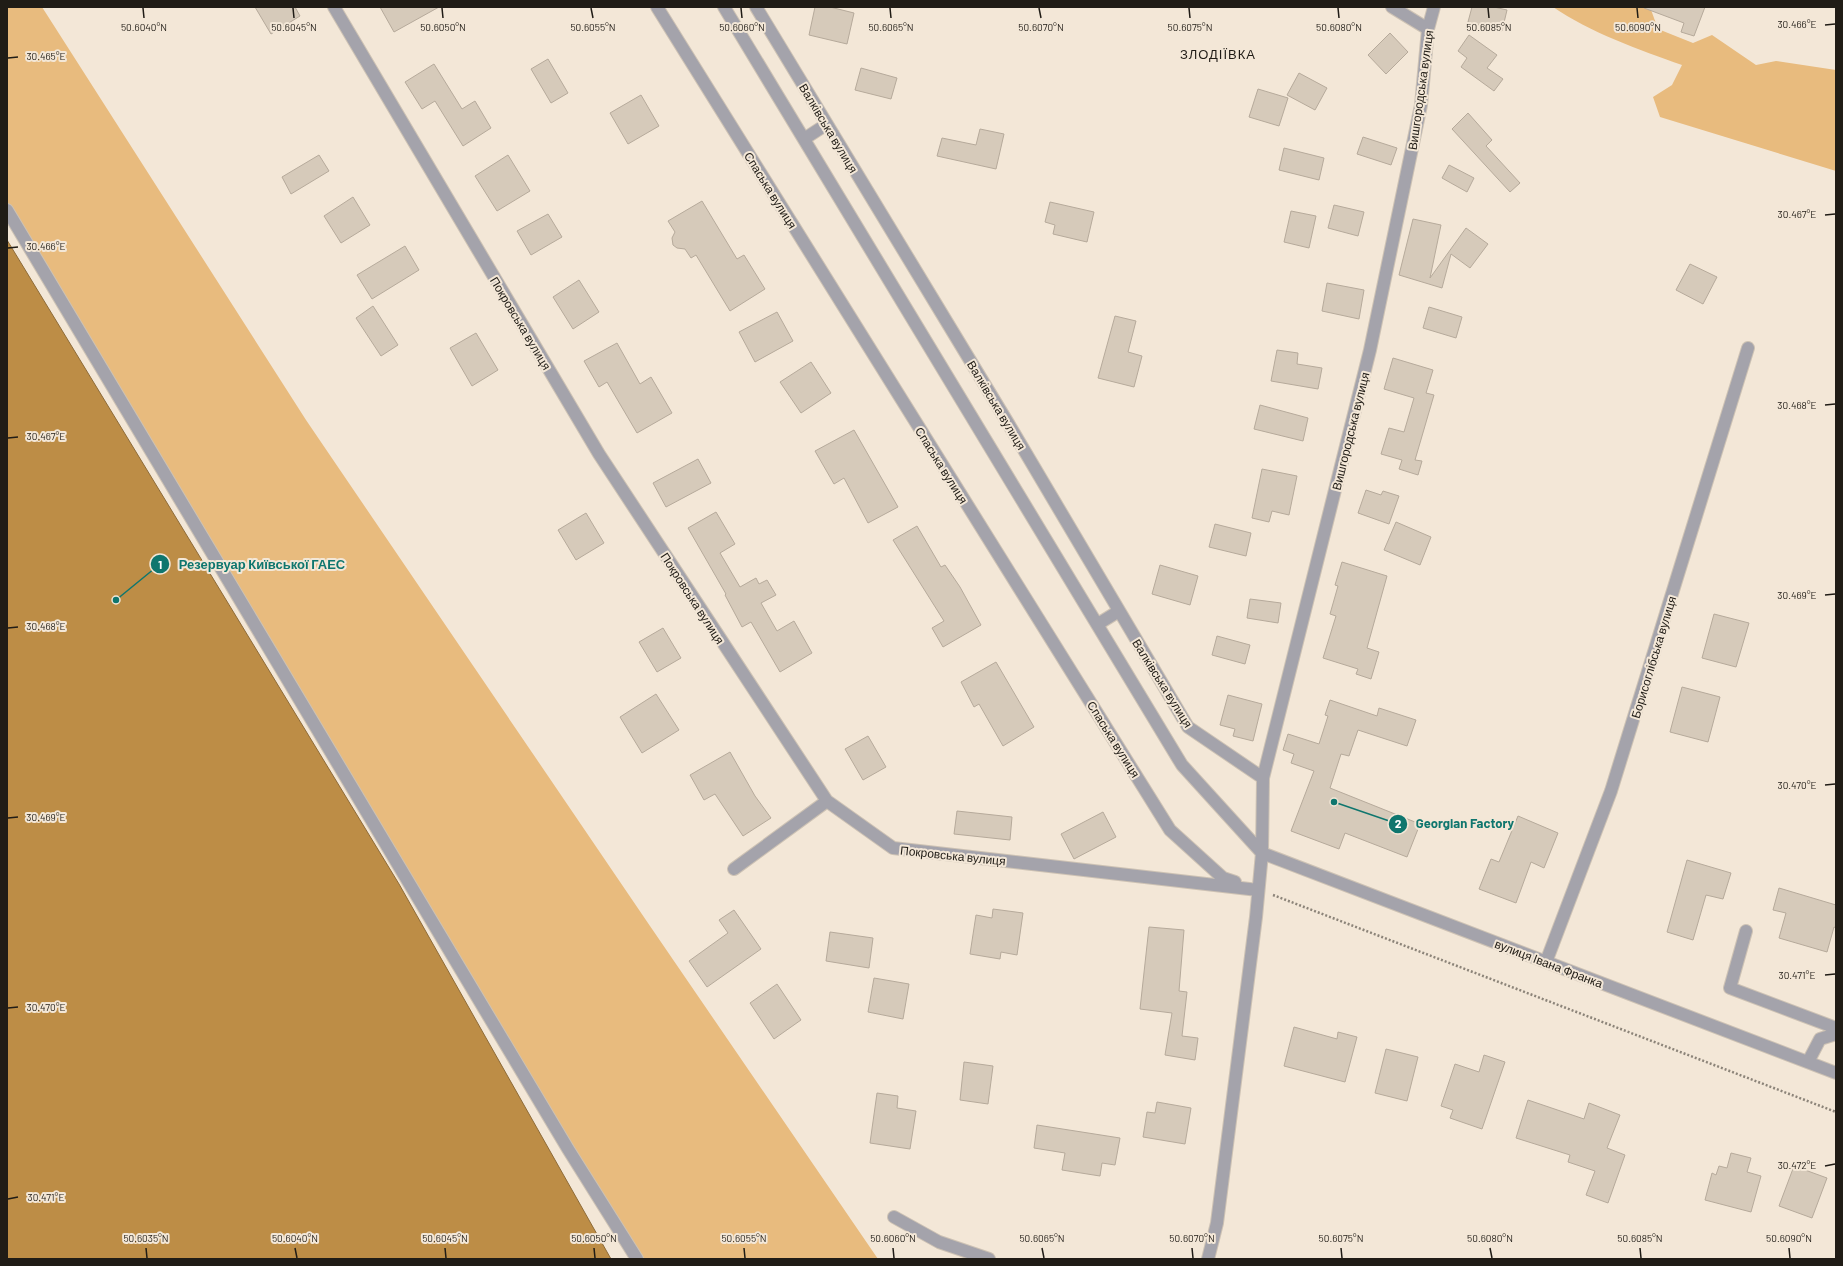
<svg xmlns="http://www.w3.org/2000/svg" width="1843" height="1266" font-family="Barlow,sans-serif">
<rect width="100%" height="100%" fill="#f3e7d7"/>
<path fill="#e8bb7e" d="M7 7H42L306 420 650 926 878 1259H637L7 210Z
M1553 7H1650L1658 29 1693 43 1712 35 1756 65 1776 61 1836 70V171L1660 117 1653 97 1672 85 1682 65C1640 50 1589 32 1553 7Z"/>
<path fill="#bd8d46" stroke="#8e6b38" d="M7 240 399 884 611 1259H7Z"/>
<path fill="#d6caba" stroke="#b6aa9b" d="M255 7H295L300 16 271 34Z
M380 7H439L394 32Z
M815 7H830L854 13 847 44 809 35Z
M1472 7H1494L1507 10 1502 31 1468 22Z
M1645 7H1705L1694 36 1681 32 1684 23 1644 8Z
M1390 33 1408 52 1386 74 1368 55Z
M1469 35 1497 55 1487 68 1503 79 1494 91 1461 67 1467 58 1458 51Z
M548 59 568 93 551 103 531 69Z
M434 64 462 109 475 101 491 128 463 146 435 101 422 109 405 82Z
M861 68 897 78 891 99 855 90Z
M1299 73 1327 88 1315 110 1287 95Z
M1258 89 1288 98 1279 126 1249 117Z
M641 95 659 126 628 144 610 113Z
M1468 113 1492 140 1486 146 1520 183 1510 192 1452 129Z
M980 129 1004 134 996 169 937 156 942 138 976 145Z
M1363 137 1397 148 1391 165 1357 154Z
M1284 148 1324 158 1319 180 1279 170Z
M319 155 329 171 291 194 282 177Z
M508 155 530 191 497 211 475 176Z
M1449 165 1474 178 1467 192 1442 178Z
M353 197 370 225 341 243 324 216Z
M702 201 737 259 744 255 765 289 730 311 696 255 691 258 685 249 677 248 673 245 672 238 675 232 668 221Z
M1050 202 1094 212 1087 242 1053 234 1055 225 1045 222Z
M1334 205 1364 212 1358 236 1328 228Z
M1291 211 1316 216 1309 248 1284 242Z
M548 214 562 237 531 255 517 231Z
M1413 219 1441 225 1430 278 1466 228 1488 244 1470 268 1451 254 1442 288 1399 275Z
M405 246 419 270 372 299 357 275Z
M1690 264 1717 277 1703 304 1676 290Z
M579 280 599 312 573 329 553 297Z
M1327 283 1364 290 1359 319 1322 311Z
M373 306 398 345 381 356 356 318Z
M1429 307 1462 317 1456 338 1423 328Z
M777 312 793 341 755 362 739 332Z
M1115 316 1136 321 1128 352 1142 356 1134 387 1098 378Z
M476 333 498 370 472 386 450 348Z
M617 343 640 384 651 377 672 413 637 433 607 382 599 387 584 361Z
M1277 350 1298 353 1297 364 1322 368 1318 389 1271 381Z
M1393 358 1433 370 1426 393 1434 395 1415 460 1422 461 1418 475 1399 469 1402 460 1381 454 1389 428 1404 432 1414 398 1384 389Z
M811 362 831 393 801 413 780 382Z
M1260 405 1308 418 1303 441 1254 429Z
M854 430 898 507 868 523 844 478 834 484 815 451Z
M698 459 711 483 666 507 653 483Z
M1262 469 1297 476 1289 515 1272 511 1269 522 1252 518Z
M1366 490 1381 495 1383 491 1399 496 1389 524 1358 513Z
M716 512 735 544 720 553 740 587 756 578 759 584 767 580 776 595 761 603 777 631 794 621 812 653 780 672 751 622 742 627 725 595 726 594 688 528Z
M586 513 604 543 576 560 558 530Z
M1396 522 1431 537 1420 565 1384 550Z
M1215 524 1251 533 1246 556 1209 547Z
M917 526 941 567 945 565 960 587 981 625 943 647 932 628 944 621 893 540Z
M1342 562 1387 576 1367 648 1379 652 1371 679 1356 674 1358 669 1323 658 1336 616 1330 614 1338 586 1335 585Z
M1160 565 1198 576 1190 605 1152 594Z
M1250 599 1281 603 1278 623 1247 618Z
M1714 614 1749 623 1736 667 1702 658Z
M663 628 681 658 657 672 639 642Z
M1217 636 1250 645 1245 664 1212 655Z
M996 662 1034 727 1003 746 979 704 974 707 961 682Z
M1682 687 1720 697 1708 742 1670 732Z
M656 694 679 730 642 753 620 717Z
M1228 695 1262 704 1253 741 1233 736 1235 729 1220 725Z
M1330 700 1377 716 1379 708 1416 720 1407 746 1358 730 1349 756 1341 754 1330 788 1420 824 1407 857 1345 833 1339 849 1291 831 1314 771 1291 763 1294 754 1283 750 1288 734 1319 744 1328 716 1325 715Z
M868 736 886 767 863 780 845 749Z
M730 752 755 796 771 818 743 836 715 794 704 800 690 775Z
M957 811 1012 817 1010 840 954 834Z
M1103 812 1116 837 1074 859 1061 834Z
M1518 816 1558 833 1544 868 1531 862 1516 903 1479 889 1491 859 1499 862Z
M1687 860 1731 873 1723 899 1706 895 1693 940 1667 932Z
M1779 888 1836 905V928L1834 927 1827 952 1779 938 1786 913 1773 910Z
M993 909 1023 913 1017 955 1001 952 1000 959 970 954 976 915 992 918Z
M734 910 761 949 707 987 689 961 728 933 719 920Z
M1149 927 1184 930 1179 991 1187 992 1182 1036 1198 1038 1195 1060 1165 1055 1172 1013 1140 1009Z
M830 932 873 938 869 968 826 961Z
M874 978 909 984 903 1019 868 1012Z
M777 984 801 1020 774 1039 750 1003Z
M1294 1027 1337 1039 1338 1032 1357 1037 1345 1082 1284 1066Z
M1386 1049 1418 1057 1407 1101 1375 1093Z
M1484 1055 1505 1062 1482 1129 1450 1118 1453 1110 1441 1106 1455 1064 1479 1072Z
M964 1062 993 1066 988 1104 960 1100Z
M877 1093 898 1096 897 1108 916 1111 910 1149 870 1143Z
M1528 1100 1584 1119 1589 1103 1620 1115 1607 1148 1625 1155 1608 1203 1586 1195 1595 1171 1568 1162 1570 1155 1516 1138Z
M1157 1102 1191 1108 1185 1144 1143 1137 1147 1112 1155 1113Z
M1037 1125 1120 1138 1115 1165 1102 1163 1100 1176 1062 1170 1065 1153 1034 1148Z
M1731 1153 1751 1158 1747 1172 1761 1176 1751 1212 1705 1200 1712 1173 1716 1175 1719 1166 1727 1168Z
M1794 1166 1827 1178 1812 1218 1779 1206Z"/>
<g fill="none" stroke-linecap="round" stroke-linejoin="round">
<g stroke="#cdc2b4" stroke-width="14">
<path id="minor" d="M334 7 599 454 827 801 893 848 1258 890
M657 7 1170 830 1223 878 1235 882
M724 7 1182 765 1262 853 1836 1073
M756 7 1008 423 1188 727 1263 778
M1392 7 1428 29
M804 139 827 124
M7 210 568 1149 637 1259
M1098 624 1119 611
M734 869 827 801
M1746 931 1730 988 1836 1028
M1546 962 1611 791 1748 348
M1808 1062 1820 1039 1836 1034
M894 1217 939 1242 989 1259
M1208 1259 1217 1223 1256 917 1262 853 1263 778 1370 350 1421 105 1428 29 1434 7"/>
</g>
<path stroke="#8c8479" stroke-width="2.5" stroke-dasharray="2 2" stroke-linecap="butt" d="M1273 895 1836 1112"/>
<use href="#minor" stroke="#a4a3ab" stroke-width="12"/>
</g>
<path fill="none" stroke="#201c16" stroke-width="1.5" d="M143 8 144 18M293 8 294 18M442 8 443 18M591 8 593 18M741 8 742 18M890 8 891 18M1039 8 1041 18M1189 8 1190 18M1338 8 1339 18M1488 8 1489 18M1637 8 1638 18M1825 25 1835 24M8 58 18 57M1825 215 1835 214M8 248 18 247M1825 405 1835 404M8 438 18 437M1825 595 1835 594M8 628 18 627M1825 785 1835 784M8 818 18 817M1825 975 1835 974M8 1008 18 1007M1825 1166 1835 1164M8 1199 18 1197M146 1248 147 1258M295 1248 297 1258M445 1248 446 1258M594 1248 595 1258M744 1248 745 1258M893 1248 894 1258M1042 1248 1044 1258M1192 1248 1193 1258M1341 1248 1342 1258M1490 1248 1492 1258M1640 1248 1641 1258M1789 1248 1790 1258"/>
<g text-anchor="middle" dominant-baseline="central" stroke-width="4" stroke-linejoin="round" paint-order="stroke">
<g font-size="12" fill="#201c16" stroke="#f3e7d7">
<text transform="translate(1420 90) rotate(-82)">Вишгородська вулиця</text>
<text transform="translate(829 128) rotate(59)">Валківська вулиця</text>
<text transform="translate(771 190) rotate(58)">Спаська вулиця</text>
<text transform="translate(521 323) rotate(59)">Покровська вулиця</text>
<text transform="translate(997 405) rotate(59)">Валківська вулиця</text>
<text transform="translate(1350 431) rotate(-76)">Вишгородська вулиця</text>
<text transform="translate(942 465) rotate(58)">Спаська вулиця</text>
<text transform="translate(693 598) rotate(57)">Покровська вулиця</text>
<text transform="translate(1653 657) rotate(-73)">Борисоглібська вулиця</text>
<text transform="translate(1163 683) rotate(58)">Валківська вулиця</text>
<text transform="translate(1114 739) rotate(58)">Спаська вулиця</text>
<text transform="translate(953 855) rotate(6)">Покровська вулиця</text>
<text transform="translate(1549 963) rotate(21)">вулиця Івана Франка</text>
</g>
<g font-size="13" letter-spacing="1" fill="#201c16" stroke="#f3e7d7">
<text x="1218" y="54">ЗЛОДІЇВКА</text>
</g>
</g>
<g font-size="10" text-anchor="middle" fill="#201c16" stroke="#f3e7d7" stroke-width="4" stroke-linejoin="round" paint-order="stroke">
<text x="1797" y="28">30.466°E</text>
<text x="144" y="31">50.6040°N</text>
<text x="294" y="31">50.6045°N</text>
<text x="443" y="31">50.6050°N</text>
<text x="593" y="31">50.6055°N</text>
<text x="742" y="31">50.6060°N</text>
<text x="891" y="31">50.6065°N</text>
<text x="1041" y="31">50.6070°N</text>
<text x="1190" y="31">50.6075°N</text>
<text x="1339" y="31">50.6080°N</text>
<text x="1489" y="31">50.6085°N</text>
<text x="1638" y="31">50.6090°N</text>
<text x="46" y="60">30.465°E</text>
<text x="1797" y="218">30.467°E</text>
<text x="46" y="250">30.466°E</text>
<text x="1797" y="409">30.468°E</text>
<text x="46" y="440">30.467°E</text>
<text x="1797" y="599">30.469°E</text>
<text x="46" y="630">30.468°E</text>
<text x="1797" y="789">30.470°E</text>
<text x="46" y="821">30.469°E</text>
<text x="1797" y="979">30.471°E</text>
<text x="46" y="1011">30.470°E</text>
<text x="1797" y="1169">30.472°E</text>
<text x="46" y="1201">30.471°E</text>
<text x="146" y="1242">50.6035°N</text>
<text x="295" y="1242">50.6040°N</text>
<text x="445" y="1242">50.6045°N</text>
<text x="594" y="1242">50.6050°N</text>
<text x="744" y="1242">50.6055°N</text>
<text x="893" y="1242">50.6060°N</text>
<text x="1042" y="1242">50.6065°N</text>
<text x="1192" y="1242">50.6070°N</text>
<text x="1341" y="1242">50.6075°N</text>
<text x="1490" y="1242">50.6080°N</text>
<text x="1640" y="1242">50.6085°N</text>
<text x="1789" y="1242">50.6090°N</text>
</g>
<path fill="none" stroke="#0f766e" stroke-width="1.5" d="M116 600L160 564M1334 802L1398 824"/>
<g fill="#0f766e" stroke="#f3e7d7" stroke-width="1.5">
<circle cx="116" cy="600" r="4"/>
<circle cx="1334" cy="802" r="4"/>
<circle cx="160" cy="564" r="10"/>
<circle cx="1398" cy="824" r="10"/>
</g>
<g font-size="12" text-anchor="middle" font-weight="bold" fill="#fff">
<text x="160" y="569">1</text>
<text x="1398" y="828">2</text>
</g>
<g font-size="13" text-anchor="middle" font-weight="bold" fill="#0f766e" stroke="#f3e7d7" stroke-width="4" stroke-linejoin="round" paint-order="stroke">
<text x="262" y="569">Резервуар Київської ГАЕС</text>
<text x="1465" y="828">Georgian Factory</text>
</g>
<rect width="1843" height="1266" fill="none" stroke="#201c16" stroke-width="16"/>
</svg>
